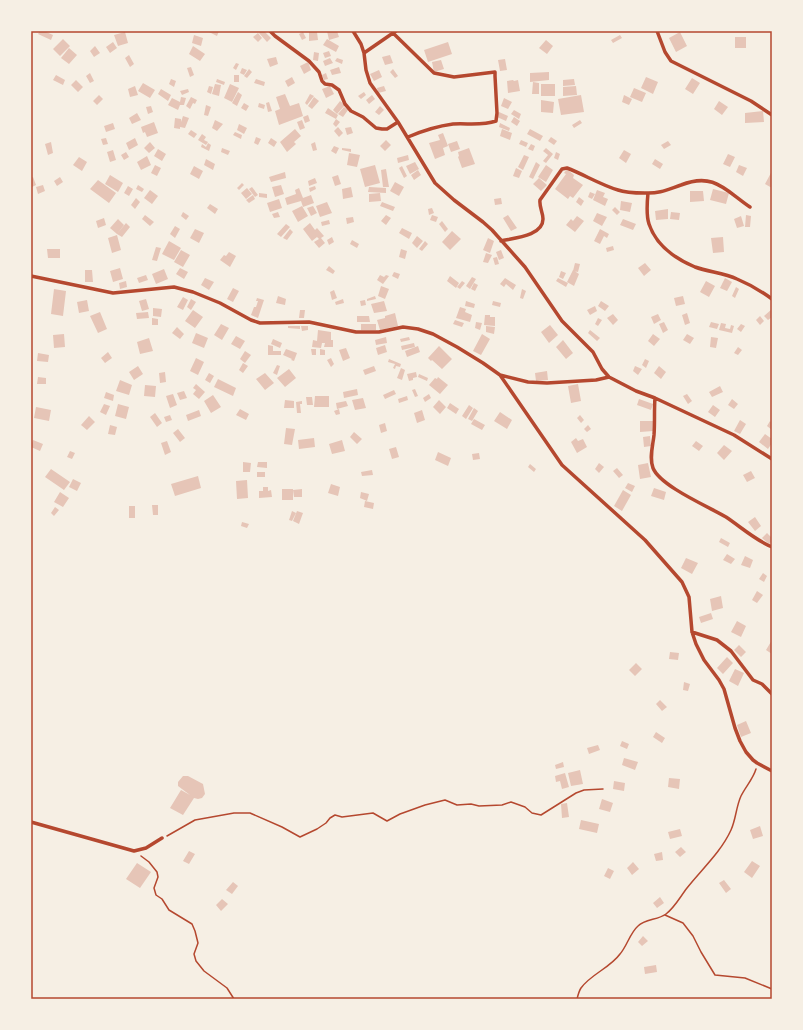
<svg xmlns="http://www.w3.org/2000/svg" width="803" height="1030" font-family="Helvetica,sans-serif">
<rect width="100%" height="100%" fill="#f6efe4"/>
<path fill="#e6c5b7" d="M40 31H44L53 35 51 40 38 34Z
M210 31H219L217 36 209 32Z
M261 31H264L271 38 267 42 259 33Z
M327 31H337L339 37 329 40Z
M125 32 128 43 118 46 114 35Z
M303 32 306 38 302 40 299 34Z
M309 32H317L318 40 309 41Z
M680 32 687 46 676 52 669 38Z
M258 33 262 38 258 42 253 37Z
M194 35 203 38 201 46 192 43Z
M620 35 622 38 613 43 611 40Z
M735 37H746V48H735Z
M63 39 70 46 60 56 53 49Z
M327 39 339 46 336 52 323 45Z
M546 40 553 46 547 54 539 48Z
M113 42 117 48 110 53 106 47Z
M448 42 452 54 428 62 424 50Z
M95 46 100 53 94 57 90 51Z
M193 46 205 54 200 61 189 54Z
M69 48 77 55 69 64 61 58Z
M329 51 331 56 325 58 323 53Z
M314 52 319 53 318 61 313 60Z
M129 55 134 64 130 67 125 58Z
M390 55 393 63 385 65 382 57Z
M276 57 278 64 270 67 267 59Z
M330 58 333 63 325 66 323 61Z
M337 58 343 60 342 64 335 61Z
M505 59 507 70 500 71 498 60Z
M441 60 444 69 434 72 432 62Z
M308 62 311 70 304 74 300 66Z
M236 63 239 64 236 70 233 68Z
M191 67 194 75 190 77 187 68Z
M339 67 341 73 332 75 330 70Z
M242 68 247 70 244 75 240 73Z
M249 69 252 72 247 78 244 76Z
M393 69 398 76 395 78 390 72Z
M379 70 382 77 374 81 370 74Z
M549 72V80L530 82V73Z
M90 73 94 81 90 83 86 76Z
M326 73 328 79 324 80 322 75Z
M56 75 65 80 63 85 53 80Z
M234 75H239V82H234Z
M292 77 295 83 288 87 285 81Z
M646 77 658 82 653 94 641 88Z
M692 78 700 83 693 94 685 89Z
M171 79 176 81 174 87 169 84Z
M217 79 225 82 224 85 216 82Z
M256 79 265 82 264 86 254 83Z
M574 79 575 85 563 86V80Z
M76 80 83 87 78 92 71 85Z
M513 80 514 81 518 80 520 91 508 93 507 81Z
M533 82 539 83V94H532Z
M143 83 155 90 150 98 138 91Z
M215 84 221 85 219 96 212 94Z
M230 84 239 88 232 102 224 98Z
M541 84H555V96H541Z
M135 86 138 95 130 97 128 89Z
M209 86 213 87 211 94 207 92Z
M330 86 334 94 326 98 322 89Z
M384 86 386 91 378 93 377 88Z
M576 86 577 95 563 96V87Z
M634 88 646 93 642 102 630 97Z
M161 89 171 95 168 101 158 94Z
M188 89 189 92 182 95 180 91Z
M238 92 242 95 237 106 232 103Z
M364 92 366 95 361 99 358 96Z
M285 94 290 106 299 103 303 116 279 125 275 111 280 109 276 97Z
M310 94 314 96 307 105 305 103Z
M99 95 103 99 97 105 93 101Z
M372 95 375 99 369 104 366 100Z
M581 95 584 112 561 115 558 99Z
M624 95 632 99 629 105 622 102Z
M181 97 186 98 184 105H180L178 110 168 105 172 98 180 102Z
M191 97 197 100 195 104 193 103 190 109 186 106Z
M314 97 319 101 312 109 308 106Z
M504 98 512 102 508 109 501 106Z
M541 100 554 102 553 113 541 112Z
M340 101 345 105 337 114 333 110Z
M719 101 728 107 722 115 714 109Z
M269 102 272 111 268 112 266 103Z
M244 103 249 106 246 111 241 108Z
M259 103 265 105 264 109 258 107Z
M206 105 211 107 208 116 204 115Z
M151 106 153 112 148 114 146 107Z
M380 106 384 110 379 115 375 112Z
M344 107 348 110 343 117 338 114Z
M328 108 338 115 336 119 325 113Z
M514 110 521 114 519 119 511 114Z
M763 111 764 122 745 123V113Z
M499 112 508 116 506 121 497 117Z
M137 113 141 120 132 124 129 118Z
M308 115 310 121 305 123 303 117Z
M183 116 189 118 185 128 180 127V129L174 128 175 118 181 119V122Z
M514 117 520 121 517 126 511 122Z
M336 119 340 122 336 127 333 124Z
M215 120 223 124 217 131 212 128Z
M302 120 305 128 300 130 297 122Z
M580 120 582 123 574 128 572 125Z
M154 122 158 133 147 137 145 132 143 133 141 127Z
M113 123 115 129 106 132 104 126Z
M500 123 510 128 509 131 499 127Z
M239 124 247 128 244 134 237 130Z
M338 127 343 133 339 137 334 131Z
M351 127 353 133 347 135 345 128Z
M295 129 301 136 294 142 296 144 287 152 280 142Z
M502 129 512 133 510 140 500 136Z
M530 129 543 136 540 141 527 134Z
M191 130 197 134 194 138 188 134Z
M235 132 242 135 241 139 233 135Z
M443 133 448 146 443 148 445 155 435 159 429 143 440 140 438 135Z
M202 134 206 137 204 140 208 142 206 145 198 140Z
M256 137 261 139 258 145 254 143Z
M551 137 557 141 554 145 548 141Z
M106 138 108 144 103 145 101 139Z
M135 138 138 145 129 150 126 143Z
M271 138 277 142 274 147 268 143Z
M386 140 391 145 385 151 380 146Z
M521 140 528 143 526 147 519 144Z
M457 141 460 149 451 152 448 144Z
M668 141 671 145 664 149 661 145Z
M51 142 53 153 48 155 45 144Z
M150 142 155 148 149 153 144 148Z
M315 142 317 150 313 151 311 144Z
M208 143 211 145 209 151 201 147 202 144 206 147Z
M531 144 535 146 533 151 528 149Z
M334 146 339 148 336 154 331 151Z
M222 148 230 151 228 155 221 152Z
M342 148 351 149V152L342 150Z
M469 148 475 164 462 168 458 157 459 156 458 152Z
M546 148 553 154 546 163 543 161 548 155 543 151Z
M158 149 166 154 162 161 154 156Z
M113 150 116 160 110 162 107 152Z
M624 150 631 154 626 163 619 158Z
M126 152 129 157 124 160 121 155Z
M556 152 560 154 558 160 554 158Z
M349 153 360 155 357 167 347 165Z
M728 154 735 157 730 167 723 164Z
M408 155 409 160 398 163 397 158Z
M524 155 529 157 523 170 518 167Z
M147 156 151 165 141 170 137 162Z
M79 157 87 162 82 171 73 165Z
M206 159 215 164 213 170 204 165Z
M655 159 663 164 660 169 652 164Z
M415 162 419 169 410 174 406 166Z
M536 162 540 165 533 179 529 177Z
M155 165 161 168 157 176 151 173Z
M375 165 380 183 365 187 360 169Z
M546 165 553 170 546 182 538 177Z
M739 165 747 168 743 176 736 172Z
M194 166 203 171 199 179 190 174Z
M402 166 407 176 404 178 399 168Z
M516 168 522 171 519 178 513 176Z
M386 169 389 187H383L381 170Z
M567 169 574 175 573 178 583 185 573 198 570 196 568 199 555 189 566 174 564 173Z
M418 170 421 175 414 180 411 175Z
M772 171V188L765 184Z
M285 172 286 178 271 182 269 177Z
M110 175 123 183 118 192 105 184Z
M338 175 341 184 335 186 332 177Z
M33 177 36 185 32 187 31 178Z
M60 177 63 182 57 186 54 181Z
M315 178 317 183 309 186 308 181Z
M539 178 547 185 541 191 533 184Z
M98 180 116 193 109 203 90 189Z
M395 182 404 187 399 196 390 191Z
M242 183 244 185 239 190 237 188Z
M43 185 45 191 38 194 36 187Z
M138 185 144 189 142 192 136 189Z
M281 185 284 194 275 197 272 187Z
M128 186 133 189 129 196 124 193Z
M315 186 316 189 310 192 309 188Z
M252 187 258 195 255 197 249 189Z
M351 187 353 197 343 199 342 189Z
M369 187 386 188V193L368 192Z
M247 188 252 194 246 199 241 193Z
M299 188 303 198 311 195 314 203 303 207 301 201 287 205 285 198 296 194 295 190Z
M713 189 729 193 726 204 710 200Z
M150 190 158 196 152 204 144 198Z
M597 190 605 193 603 197 608 199 605 206 593 200Z
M690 191H703L704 201 690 202Z
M590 192 595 194 592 199 588 197Z
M259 193 267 194V198L259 197Z
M380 193 381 201 369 202V194Z
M253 195 255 199 249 203 246 200Z
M579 197 584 201 581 206 576 202Z
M136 198 140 202 135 209 131 205Z
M501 198 502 204 495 205 494 199Z
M279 199 282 208 270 212 267 203Z
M621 201 632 203 630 212 620 210Z
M327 202 332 213 320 217 316 206Z
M382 202 395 207 393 211 380 206Z
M210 204 218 209 215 214 207 208Z
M302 206 308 216 298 222 292 211Z
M313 206 317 213 311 216 307 208Z
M615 207 620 212 617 215 612 210Z
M432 208 434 213 429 215 428 209Z
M668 209V219L656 220 655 211Z
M183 212 189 216 186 220 181 216Z
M278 212 280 217 274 218 272 214Z
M671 212 680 213 679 220 670 219Z
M597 213 607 217 602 226 593 221Z
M145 215 154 222 150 226 142 219Z
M386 215 391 218 386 225 381 221Z
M432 215 438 217 436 222 430 220Z
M508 215 517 228 511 231 503 218Z
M746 215 751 216 750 227H745Z
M577 216 584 221 575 232 566 225 571 219 573 221Z
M741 216 744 226 737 228 734 219Z
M353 217 354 222 347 224 346 218Z
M104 218 106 225 98 228 96 221Z
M118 219 124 225 117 234 110 228Z
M623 219 636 224 633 230 620 225Z
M329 220 330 224 322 226 321 222Z
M442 221 448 229 445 232 439 224Z
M126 223 130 227 122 237 117 234Z
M310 223 315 230 317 228 324 236 321 238 325 243 319 248 314 242 319 239 317 237 312 241 303 229Z
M286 224 290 227 281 237 277 234Z
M175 226 180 229 175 238 170 234Z
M402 228 412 233 409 239 399 233Z
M195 229 204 233 199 243 190 238Z
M290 229 293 232 287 240 283 238Z
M600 229 609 234 607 238 604 236 600 244 594 241Z
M452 231 461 239 450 250 442 242Z
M117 235 121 250 112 253 108 238Z
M417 236 423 241 417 248 412 243Z
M332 237 334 242 329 245 327 240Z
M723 237 724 252 713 253 711 238Z
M488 238 494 241 490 253 483 250Z
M352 240 359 244 357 248 350 244Z
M169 241 181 248 174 260 162 254Z
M425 241 428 244 422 251 419 249Z
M613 246 614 250 607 252 606 248Z
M156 247 161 248 157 261 152 260Z
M47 249H60V258H48Z
M401 249 407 251 405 259 399 257Z
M181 250 190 255 183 267 174 262Z
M501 250 504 258 499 260 496 252Z
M229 252 236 256 230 267 220 260 224 255 226 256Z
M486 253 492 255 488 263 483 262Z
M497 257 499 264 495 265 493 258Z
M575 263 580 264 578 272 573 271Z
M645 263 651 270 644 276 638 268Z
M329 266 335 271 333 274 326 270Z
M120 268 123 279 113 282 110 271Z
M180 268 188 272 184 279 176 274Z
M164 269 168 279 156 284 152 274Z
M85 270H92L93 282H85Z
M573 270 579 274 574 286 567 282Z
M561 271 566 273 563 279 559 277Z
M394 272 400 274 398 279 392 276Z
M146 275 148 280 139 283 137 278Z
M380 275 384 277 386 275 389 276 383 284 377 280Z
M450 276 459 283 456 288 447 281Z
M472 277 476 279 470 289 466 286Z
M205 278 214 282 209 290 201 285Z
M505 278 516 285 513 290 506 284 504 287 500 284Z
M558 278 568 283 566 287 556 281Z
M725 278 732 282 727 291 720 288Z
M126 281 127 287 120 289 119 283Z
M462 281 465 283 460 289 457 287Z
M706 281 715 286 709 297 700 292Z
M474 283 478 285 475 291 471 289Z
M381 286 389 289 385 299 378 296Z
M736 287 739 289 735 298 732 296Z
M233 288 239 291 233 302 227 299Z
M54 289 66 291 63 316 51 314Z
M522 289 526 291 523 299 520 298Z
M334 290 337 298 332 300 330 292Z
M278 296 286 299 285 305 276 303Z
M375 296 376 299 367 301V299Z
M683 296 685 304 676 306 674 298Z
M183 297 188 300 183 310 177 307Z
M257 298 264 300 258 318 251 315 254 307H256L258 301H256Z
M146 299 149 309 142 311 139 301Z
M191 299 196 302 191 310 187 307Z
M343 299 344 303 336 305 335 302Z
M87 300 89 311 79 313 77 302Z
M365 300 366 305 361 306 360 301Z
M384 301 387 311 374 313 371 304Z
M466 301 475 304 474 308 465 306Z
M493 301 501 303 500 307 492 305Z
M601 301 609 306 605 311 598 306Z
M595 306 597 311 590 315 587 310Z
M460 307 466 309 465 312 472 315 470 322 456 318Z
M153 308 162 309 161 317 153 316Z
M772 309V317L768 320 764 316Z
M193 310 203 317 195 328 185 321Z
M300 310H305L304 318H299Z
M100 312 107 329 98 333 90 316Z
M148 312 149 318 137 319 136 313Z
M395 313 398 326 380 330 377 320 385 318V316Z
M687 313 690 323 685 325 682 315Z
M613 314 618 320 613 325 607 318Z
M658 314 661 320 654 324 651 317Z
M485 315H490V317H495V326L484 325Z
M357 316H369L370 322H357Z
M760 316 764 321 760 325 756 320Z
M152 318 158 319V325H152Z
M598 318 602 320 598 326 595 324Z
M455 320 464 323 462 327 453 324Z
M476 322 482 323 480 330 475 328Z
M664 322 668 330 663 333 659 324Z
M711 322 719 324 717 329 709 327Z
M721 323 726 324 725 328 730 329 731 325 734 326 732 333 719 330Z
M221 324 229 328 222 340 214 335Z
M361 324H376V330H361Z
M741 324 745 326 741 332 737 329Z
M550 325 558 335 549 343 541 332Z
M288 326H300V329L288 328Z
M301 326H308V330L302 331Z
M486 326 495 327 494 334 486 332Z
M177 327 184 334 180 339 172 333Z
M318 330 331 332V340H333V347H324L325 343H322L321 348 312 347 313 340 317 341Z
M590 330 600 338 597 341 588 333Z
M196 333 208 338 204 348 192 343Z
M64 334 65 347 54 348 53 335Z
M482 334 490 339 481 355 473 351Z
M653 334 660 339 654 346 648 341Z
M687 334 694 338 690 344 683 340Z
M236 336 245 341 240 349 231 344Z
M386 337 387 343 376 345 375 340Z
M409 337 410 340 401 342 400 339Z
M711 337 718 338 716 348 710 347Z
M149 338 153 351 140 354 137 342Z
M273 339 282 343 280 348 271 344Z
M563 340 573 353 566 359 556 347Z
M414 343 415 347 402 350 401 346Z
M268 345 273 346V351H281V355H268Z
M385 345 387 352 378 355 376 348Z
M418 346 420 352 407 357 405 351Z
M439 346 452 359 442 369 432 360 431 361 428 358Z
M738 347 742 350 738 355 734 353Z
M346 348 350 358 343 361 339 350Z
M286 349 297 353 294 361 291 360 292 359 283 355Z
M311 349H316V355H312Z
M320 349 325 350V355H320Z
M245 351 251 355 245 363 240 359Z
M108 352 112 358 105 363 101 358Z
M38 353 49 355 48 362 37 361Z
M196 358 204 362 198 375 190 371Z
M331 358 334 364 331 367 327 360Z
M389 359 401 364 400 367 396 366 395 369 393 368 395 364 388 362Z
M645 359 649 361 646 368 642 365Z
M243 363 248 366 243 373 239 370Z
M277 365 280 366 277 375 273 373Z
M138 366 143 374 134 380 129 372Z
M374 366 376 371 365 375 363 370Z
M635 366 642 369 638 375 633 371Z
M659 366 666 372 661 379 654 373Z
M401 368 405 370 402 380 397 378Z
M289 369 296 378 285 387 277 378Z
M547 371 548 380 536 381 535 373Z
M165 372 166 382 160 383 159 373Z
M416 372 417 377 413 378V380L409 381 407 374Z
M209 373 214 376 210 383 205 380Z
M265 373 274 383 265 390 256 379Z
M419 374 428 378 427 381 418 377Z
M38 377 46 378V384H37Z
M438 377 448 385 440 394 429 385 435 378 437 379Z
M218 379 236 388 233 396 214 387Z
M120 380 132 385 129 395 116 391Z
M196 384 205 392 199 399 193 394 196 390 193 388Z
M578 384 581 401 571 403 568 386Z
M145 385 156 386 155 397 144 396Z
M720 386 723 392 712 397 709 392Z
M357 389 358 395 344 398 343 392Z
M415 389 418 396 415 397 412 390Z
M394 390 396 394 385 399 383 395Z
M184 391 187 398 180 400 177 393Z
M106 392 114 395 113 401 104 398Z
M173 394 177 405 170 408 166 396Z
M429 394 431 398 425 402 423 398Z
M687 394 692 401 688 404 683 396Z
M213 395 221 407 211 413 204 401Z
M315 396H329V407H314Z
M407 396 408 400 399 403 398 399Z
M306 397H312L313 405H307Z
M363 398 366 408 355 410 352 400Z
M639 399 653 404 651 410 637 405Z
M732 399 738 404 734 409 728 405Z
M285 400 294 401V408H284Z
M439 400 446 407 440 414 433 407Z
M302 401V404H300L301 413H297L296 402Z
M346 401 348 406 337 409 336 403Z
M450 403 459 409 456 414 447 408Z
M104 404 110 406 106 415 100 412Z
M118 404 129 407 126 419 115 416Z
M469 405 473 408 466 419 462 416Z
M713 405 720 410 715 417 708 412Z
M36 407 51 410 49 421 34 418Z
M474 408 478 411 472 421 468 419Z
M240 409 249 414 246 420 236 415Z
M339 409 340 414 336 415 334 411Z
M199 410 201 416 188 421 186 415Z
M422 410 425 420 417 423 414 413Z
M500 412 512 420 507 429 494 421Z
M155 413 162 423 157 427 150 417Z
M170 415 172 420 166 422 164 417Z
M580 415 584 420 581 423 577 418Z
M89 416 95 422 87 430 81 425Z
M474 419 485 425 482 430 471 424Z
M740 420 746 424 740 434 734 431Z
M640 421H653V431L640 432Z
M770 421 772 423V430L767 426Z
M385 423 387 431 381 433 379 425Z
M110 425 117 427 115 435 108 434Z
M588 425 591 429 587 432 584 429Z
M286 428 295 429 292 445 284 444Z
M178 429 185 438 180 442 173 433Z
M354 432 362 439 357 444 350 437Z
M765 434 772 439V443L768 449 759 442Z
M650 436 651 446 644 447 643 437Z
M314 438 315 447 299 449 298 440Z
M576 438 578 441 583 439 587 447 577 453 571 442Z
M33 440 43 444 40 451 31 447Z
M342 440 345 451 332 454 329 444Z
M167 441 171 452 165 455 161 443Z
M696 441 703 446 699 451 692 446Z
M724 445 732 451 724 460 717 453Z
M396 447 399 457 392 459 389 449Z
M70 451 75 453 72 459 67 457Z
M438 452 451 458 448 466 435 460Z
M479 453 480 459 473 460 472 454Z
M243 462 251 463 250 472H243Z
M258 462H267V468L257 467Z
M599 463 604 467 599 473 595 469Z
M648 463 651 477 640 479 638 465Z
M530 464 536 469 534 472 528 467Z
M617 468 623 475 619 478 613 471Z
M51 469 70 482 64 490 45 477Z
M372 470 373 475 362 476 361 472Z
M751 471 755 478 747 482 743 475Z
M257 472H265V477H257Z
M198 476 201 488 175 496 171 484Z
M73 479 81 483 77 491 69 487Z
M247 480 248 498 237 499 236 481Z
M628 483 635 486 632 492 625 488Z
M331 484 340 487 338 496 328 493Z
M263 487H268V491L271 490 272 497 259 498V491H263Z
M654 488 666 492 664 500 651 496Z
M282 489H293V500H282Z
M302 489V497H294L293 490Z
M623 490 631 495 622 511 614 506Z
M60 492 69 498 63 507 54 502Z
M361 492 369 494 367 501 360 498Z
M365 501 374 503 373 509 364 507Z
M152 505H158V515H153Z
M129 506H135V518H129Z
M55 507 59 510 54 516 51 513Z
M292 511 296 513 292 521 289 520Z
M297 511 303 513 299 524 293 521Z
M755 517 761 526 755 531 748 522Z
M242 522 249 524 247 528 241 526Z
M767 533 772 538V541L769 544 762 538Z
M721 538 730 543 728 547 719 542Z
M727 554 735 559 731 564 723 560Z
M745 556 753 560 750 568 741 565Z
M686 558 698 563 692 574 681 568Z
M763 573 767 576 764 582 759 579Z
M757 591 763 595 757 603 752 600Z
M721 596 723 608 712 611 710 599Z
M711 613 713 619 701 623 699 617Z
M737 621 746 626 741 637 731 632Z
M772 640V654L766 650Z
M739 645 746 652 741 657 734 650Z
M670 652 679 653 678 660 669 659Z
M727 657 733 663 723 674 717 668Z
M636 663 642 669 635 676 629 670Z
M735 669 744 673 738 686 729 681Z
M684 682 690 684 688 691 683 690Z
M660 700 667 707 662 711 656 704Z
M746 721 751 733 741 737 737 725Z
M656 732 665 738 662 743 653 737Z
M622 741 629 744 627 749 620 746Z
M598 745 600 750 589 754 587 748Z
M624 758 638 762 635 770 622 765Z
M563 762 564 767 556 769 555 765Z
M580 770 583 784 571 786 568 773Z
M565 773 569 787 562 789 560 781 556 782 555 776Z
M183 776H188L203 784 205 794 202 798 198 799 194 798 183 815 170 808 181 790 190 795 178 786V782Z
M669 778 680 779 679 789 668 787Z
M614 781 625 783 624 791 613 789Z
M602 799 613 803 610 812 599 809Z
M567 803 569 817 562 818 561 804Z
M581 820 599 824 597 833 579 829Z
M760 826 763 836 753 839 750 830Z
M680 829 682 836 670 839 668 832Z
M681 847 686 852 680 857 675 852Z
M189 851 195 854 189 864 183 861Z
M662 852 663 860 656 861 654 854Z
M752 861 760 866 752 878 744 872Z
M633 862 639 869 632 875 627 868Z
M137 863 151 872 140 888 126 879Z
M608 868 614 871 610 879 604 876Z
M724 880 731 889 726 893 719 883Z
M233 882 238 886 232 894 226 890Z
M660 897 664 903 657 908 653 903Z
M222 899 228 904 221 911 216 905Z
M643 936 648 941 642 946 638 942Z
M656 965 657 972 645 974 644 967Z"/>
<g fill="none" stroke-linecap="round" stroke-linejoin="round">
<path stroke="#b5482f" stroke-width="1.5" d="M167 836 195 820 234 813H250L282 827 300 837 317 829 326 823 330 818 335 815 342 817 373 813 387 821 400 814 425 805 445 800 457 805 471 804 479 806 502 805 511 802 525 807 532 813 541 815 576 793 584 790 603 789
M141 856 149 862 157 872 158 877 154 888 156 895 162 899 169 910 192 924 195 931 198 943 194 954 196 961 204 971 227 988 234 999
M665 915 683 923 693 936 701 952 715 975 745 978 772 989
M577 999C578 995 579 991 581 988 591 974 610 968 620 954 627 946 630 933 638 926 645 919 658 920 666 914 675 907 680 897 687 888 702 869 721 852 731 830 736 819 736 807 741 796 746 786 753 779 756 769"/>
<path stroke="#b5482f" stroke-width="3.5" d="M270 31 275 36 309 61 319 72 322 81 325 84 332 85 339 90 345 104 351 111 363 117 376 128 382 129H387L398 122
M353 31 361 44 364 53 366 70 370 83 398 122 435 183 454 200 483 222 492 230 525 267 562 321 593 352 602 369 609 377 636 391 655 398 734 435 772 459
M396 31 393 33 434 73 454 77 495 72V76L497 113 496 121C482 126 467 123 453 124 438 126 422 131 408 137
M657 31 665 52 671 61 751 101 772 115
M364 53 393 33
M648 193C647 203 646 215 649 224 656 245 676 259 695 267 709 272 724 273 737 279 749 284 761 291 772 299
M501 241C514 238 543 236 543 219 543 212 539 207 540 200L562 169 567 168C583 174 601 185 618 190 626 193 637 193 645 193 659 194 669 189 681 185 714 172 725 190 750 207
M31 276 113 293 174 287 193 292 220 303 251 320 260 323 309 322 356 332H379L403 327 418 329 433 334 457 347 483 363 500 375 528 382 547 383 596 380 609 377
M500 375 562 465 645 540 682 582 689 597 692 632 696 644 704 660 719 680 724 689 735 728 740 741 746 752 753 760 757 763 772 771
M655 398C654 410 655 422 654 435 653 445 649 458 653 468 660 486 709 507 726 517 741 527 755 540 772 547
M692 632 717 640 731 651 753 680 762 684 772 694
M31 822 134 851 146 848 162 838"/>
</g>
<rect width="803" height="1030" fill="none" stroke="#f6efe4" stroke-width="64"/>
<rect x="32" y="32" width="739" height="966" fill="none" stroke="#b5482f" stroke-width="1.5"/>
</svg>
